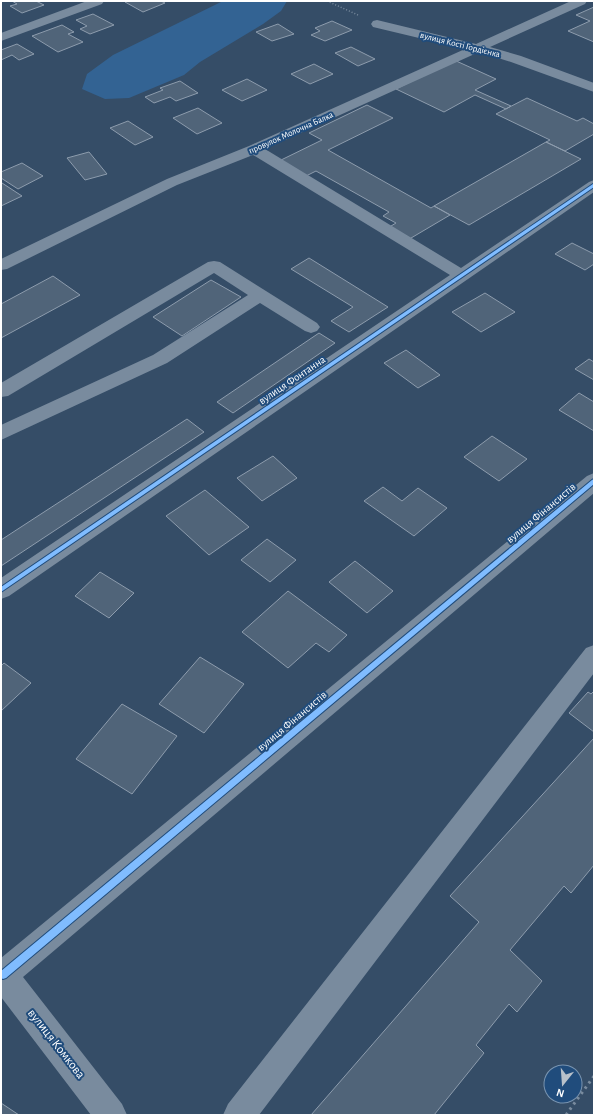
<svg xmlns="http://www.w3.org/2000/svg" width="595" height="1116" font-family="'Alegreya Sans',sans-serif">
<rect width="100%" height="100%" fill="#354d67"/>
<path fill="#336393" d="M223 1H287L281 11 263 24 200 62 184 75 129 98 105 99 82 89 87 74 113 55Z"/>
<path fill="#506479" stroke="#8d9cad" d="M12 1H36L44 5 22 13 10 6 17 4Z
M128 1H161L165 3 143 12 125 2Z
M594 7V42L568 31 590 21 576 15Z
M93 14 114 25 90 34 80 29 87 26 76 20Z
M332 21 352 30 325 41 311 35 320 31 315 28Z
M278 24 294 34 272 41 256 32Z
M62 25 74 32 68 34 83 42 58 52 32 36Z
M17 44 34 54 19 60 12 55 1 60V50Z
M351 47 375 59 358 66 335 53Z
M454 60 496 79 475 90 511 106 506 109 475 95 444 112 396 89Z
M314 64 333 74 310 84 291 74Z
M247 79 267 90 242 101 222 90Z
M180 81 198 93 176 101 170 97 154 103 145 97 163 90 160 88Z
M527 98 577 121 583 118 594 124V134L565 151 546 142 550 140 496 114Z
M367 105 393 118 328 150 431 208 434 206 450 215 406 241 386 229 396 223 383 216 389 212 316 171 306 176 279 161 322 140 309 133Z
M198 108 222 123 197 134 173 118Z
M128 121 153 137 135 145 110 128Z
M546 142 581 159 469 225 434 206Z
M89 152 107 174 85 180 67 158Z
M22 163 43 176 18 189 1 178V172Z
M1 183H2L22 196 1 206Z
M572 243 594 254V264L585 270 555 254Z
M309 258 388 307 349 332 331 321 353 307 291 269Z
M53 276 80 295 1 338V304Z
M211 280 241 297 182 336 153 317Z
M485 293 515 312 481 332 452 312Z
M319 333 335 343 233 413 217 402Z
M406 350 440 375 418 388 384 363Z
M589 359 594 362V380L575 369Z
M579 393 594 402V431L559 410Z
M187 419 204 432 1 566V540Z
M492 436 527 459 499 481 464 457Z
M273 456 297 478 262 501 237 478Z
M383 487 402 501 418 488 447 508 414 536 364 501Z
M205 490 249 527 209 555 166 516Z
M267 539 296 560 270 582 241 560Z
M355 561 393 591 367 613 329 582Z
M100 572 134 593 109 618 75 596Z
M288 591 347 635 329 652 316 643 288 668 242 632Z
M200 657 244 684 204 733 159 704Z
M4 663 31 683 1 711V666Z
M594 691V732L569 713 588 692 591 694Z
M122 704 177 736 132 794 76 759Z
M594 738V865L571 893 564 886 510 950 542 981 517 1012 509 1004 476 1045 484 1053 434 1115H311L479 922 450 896Z
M1 1103 19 1115H1Z"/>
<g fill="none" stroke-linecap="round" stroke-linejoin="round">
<path stroke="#798b9e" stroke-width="1.5" stroke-dasharray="1 2" stroke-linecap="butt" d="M327 1 358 15"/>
<path stroke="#798b9e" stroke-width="3" stroke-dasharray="2.5 4" stroke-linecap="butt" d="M566 1115 594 1076"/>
<path fill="#798b9e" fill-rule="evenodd" d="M87 1H104L102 4 1 41V33Z
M571 1H587L585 4 490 47 521 56 594 83V92L511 62 479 52 265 149 461 268 589 182 594 180V192L9 596 1 599V578L450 275 253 155 177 185 7 269 1 270V259L167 179 249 146 465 49 373 27 371 24 373 21 377 20 476 44Z
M214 261 220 262 317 323 320 327 317 331 311 333 305 331 260 303 167 363 1 440V425L153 355 248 295 214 273 8 396 1 397V383L208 262Z
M594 473V493L23 977 122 1104 127 1115H91L1 997V958L587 476Z
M594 645V673L259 1115H223L228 1104 586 648Z"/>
<g stroke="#204c7c" stroke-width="2">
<path id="cycleway" d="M593 184H594V187L1 592V587Z
M594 479V484L6 978 3 979 1 978V971L592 480Z"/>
</g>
<use href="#cycleway" fill="#80bcff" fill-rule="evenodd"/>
</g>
<g text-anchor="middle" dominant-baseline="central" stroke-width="4" stroke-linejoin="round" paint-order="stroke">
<g font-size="9" fill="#fff" stroke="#204c7c">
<text transform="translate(460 45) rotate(14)">вулиця Кості Гордієнка</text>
<text transform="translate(291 133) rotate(-24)">провулок Молочна Балка</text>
</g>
<g font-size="11" fill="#fff" stroke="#204c7c">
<text transform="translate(292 380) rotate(-34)">вулиця Фонтанна</text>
<text transform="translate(541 513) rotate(-40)">вулиця Фінансистів</text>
<text transform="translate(292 721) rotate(-40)">вулиця Фінансистів</text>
</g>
<g font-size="13" fill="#fff" stroke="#204c7c">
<text transform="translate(56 1044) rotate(52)">вулиця Комкова</text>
</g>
</g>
<rect width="595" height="1116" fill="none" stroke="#ffffff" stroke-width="4"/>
<g transform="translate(563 1084) rotate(197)"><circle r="19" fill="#204c7c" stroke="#7994b0"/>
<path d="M0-3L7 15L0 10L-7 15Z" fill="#b8c1ca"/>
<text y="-6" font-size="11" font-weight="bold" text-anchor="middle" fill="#ffffff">N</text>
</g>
</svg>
